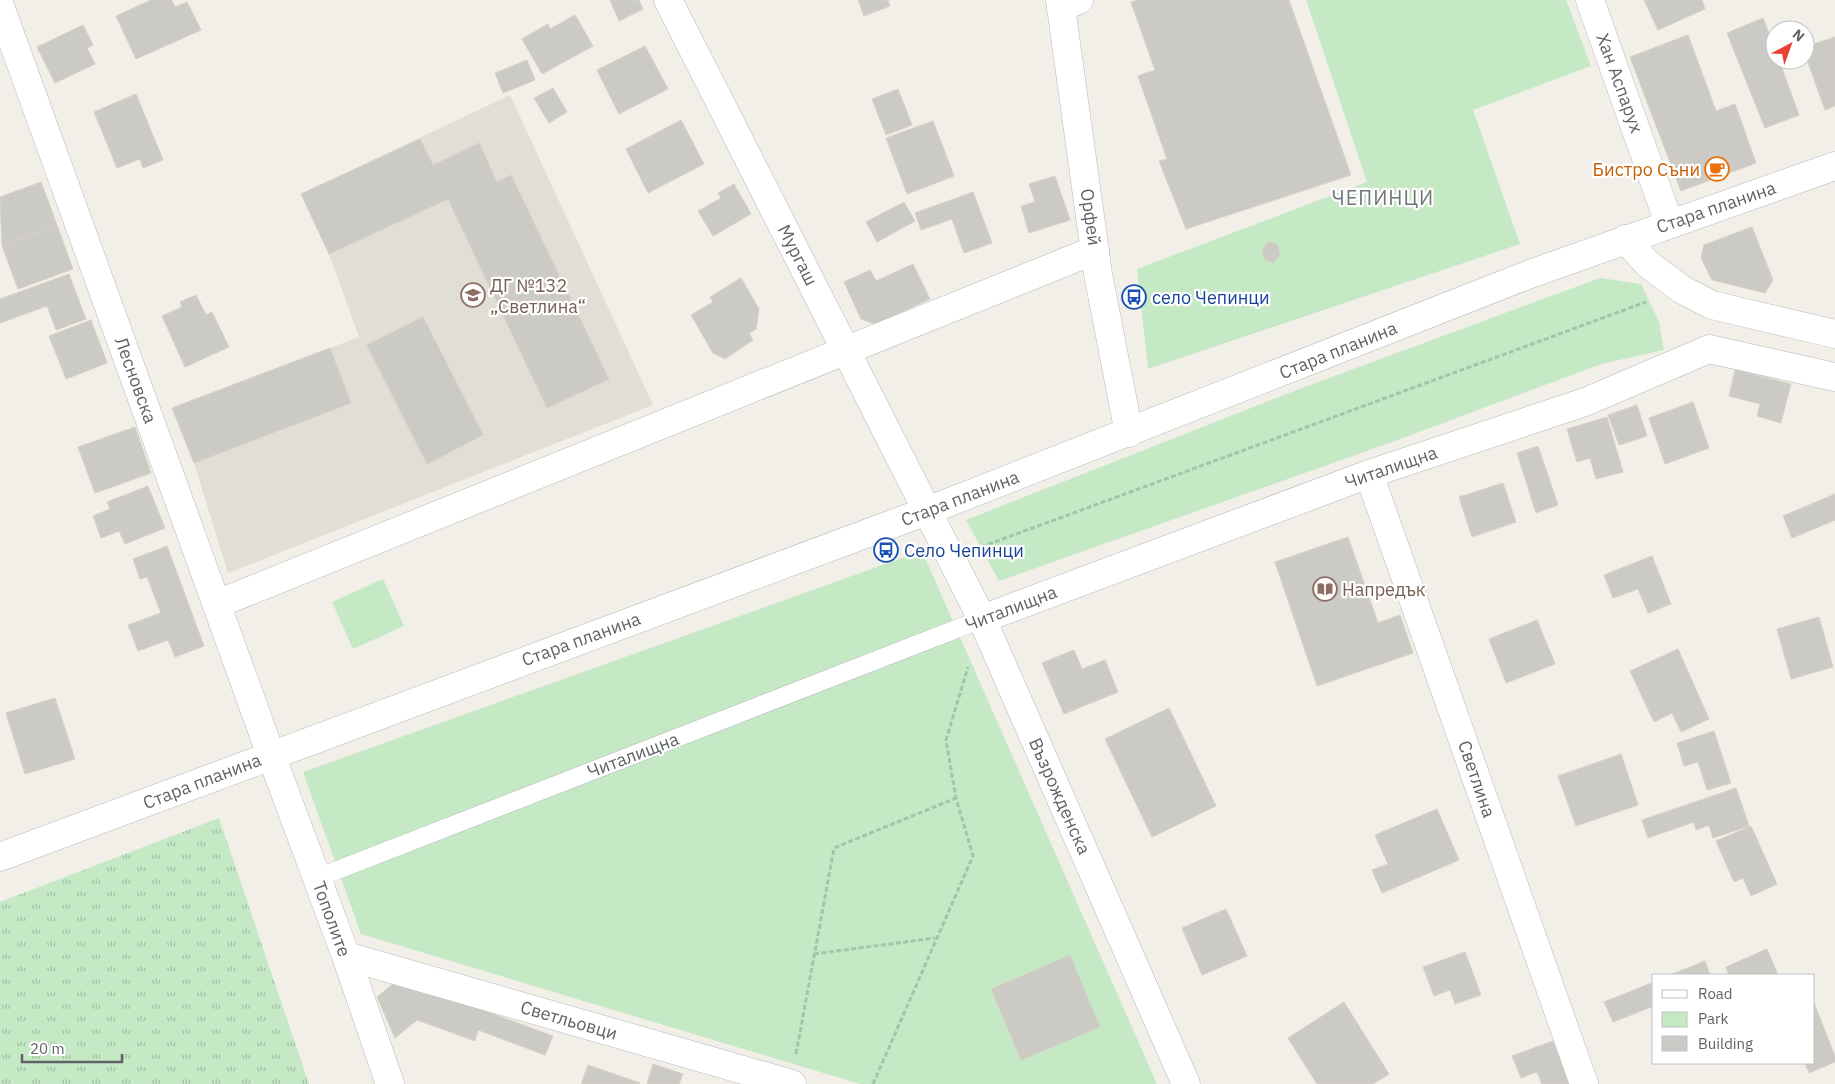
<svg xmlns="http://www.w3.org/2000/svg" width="1835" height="1084" font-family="'IBM Plex Sans',sans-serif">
<defs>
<pattern id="grass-tufts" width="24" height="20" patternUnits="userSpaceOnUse" patternTransform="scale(1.25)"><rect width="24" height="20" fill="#c5e8c5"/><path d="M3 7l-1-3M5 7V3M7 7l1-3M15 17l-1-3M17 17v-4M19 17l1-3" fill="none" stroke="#a3c0a4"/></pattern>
</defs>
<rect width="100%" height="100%" fill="#f1efe8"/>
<path fill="#e1ded6" d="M510 95 653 405 228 573 194 463 172 408 359 337 329 254 301 194Z"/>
<path fill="url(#grass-tufts)" d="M219 818 309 1084H0V902Z"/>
<path fill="#c5e8c5" d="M1306 0H1566L1591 66 1473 110 1520 244 1148 369 1137 269 1367 182Z
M1600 278 1641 284 1659 322 1664 350 1601 364 1395 441 999 581 966 520 1302 388Z
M922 551 1157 1084H860L361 934 303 772Z
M383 579 404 626 353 649 332 602Z"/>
<path fill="#cccac5" stroke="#d6d1c6" d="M151 0H172L175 7 187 2 201 30 136 59 116 16Z
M610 0H639L643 9 619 21Z
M858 0H888L890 6 864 16Z
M1138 0H1289L1351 175 1186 229 1159 161 1167 159 1138 76 1155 70 1131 2Z
M1644 0H1702L1705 9 1658 30Z
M575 15 593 46 542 74 522 39 548 24 550 29Z
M1763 18 1775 49V60H1779L1799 115 1765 128 1727 33Z
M83 25 93 45 87 48 95 64 55 83 37 47Z
M1688 35 1716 111 1735 104 1756 163 1681 191 1630 57Z
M1835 37V106L1825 110 1805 54V47Z
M645 46 668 89 619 114 597 70Z
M527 60 535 80 503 93 495 73Z
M553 88 567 112 549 123 534 98Z
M898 89 912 125 886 135 872 99Z
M136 94 163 160 143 168 140 159 117 168 94 112Z
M681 120 704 164 648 193 626 149Z
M933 121 954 176 907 194 886 138Z
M420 139 433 165 479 143 497 182 511 175 609 379 547 408 448 199 329 254 301 194Z
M1055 176 1070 220 1029 233 1021 206 1035 202 1029 184Z
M41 182 57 225 2 246 0 197Z
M734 184 751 214 713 236 698 211 721 198 718 193Z
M973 192 992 243 964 253 952 219 921 230 915 213Z
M904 202 915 221 877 242 866 222Z
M57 225 73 269 18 289 2 246Z
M1752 227 1773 280 1765 293 1712 280 1701 258 1704 245Z
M1268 241 1277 244 1280 255 1273 263 1265 260 1262 250Z
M913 264 930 299 875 324 861 319 844 282 870 270 876 281Z
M69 274 86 319 56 330 47 306 0 323V299Z
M741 278 759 309 756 329 749 333 753 340 725 359 713 353 691 315 713 302 710 297Z
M196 295 206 315 212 312 229 347 185 367 162 316 182 307 180 302Z
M423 317 483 435 427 464 367 345Z
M91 320 107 363 66 379 49 336Z
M330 348 351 403 194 463 172 408Z
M1735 370 1791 384 1781 423 1757 416 1760 404 1729 396Z
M1693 402 1709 448 1665 464 1649 418Z
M1637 405 1647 436 1619 445 1608 415Z
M1607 417 1623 472 1596 479 1590 458 1577 462 1567 429Z
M135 427 151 473 95 493 78 447Z
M1538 446 1558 505 1536 513 1517 453Z
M1503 483 1516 522 1472 537 1459 497Z
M148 486 165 528 125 544 119 531 101 538 93 516 110 509 107 502Z
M1835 494V520L1792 538 1783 516Z
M1348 537 1378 623 1400 615 1413 653 1317 686 1275 562Z
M167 546 204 646 175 657 168 640 138 651 128 625 161 613 147 577 140 579 133 559Z
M1652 556 1671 604 1648 613 1638 589 1613 598 1604 575Z
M1819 617 1833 667 1791 679 1777 629Z
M1537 620 1555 664 1506 683 1489 639Z
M1678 649 1709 719 1681 732 1672 713 1654 722 1630 671Z
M1074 650 1082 669 1105 660 1118 692 1064 714 1042 663Z
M55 698 75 759 25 774 6 713Z
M1169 708 1216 806 1152 837 1105 739Z
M1714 731 1731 783 1707 790 1698 762 1684 766 1677 743Z
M1621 754 1638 805 1576 826 1558 776Z
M1736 788 1749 826 1713 838 1709 825 1696 830 1694 822 1648 838 1642 820Z
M1437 809 1459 860 1382 893 1372 870 1388 864 1375 835Z
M1751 826 1777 884 1751 896 1743 878 1734 882 1716 841Z
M1226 909 1247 956 1202 975 1182 928Z
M1767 949 1778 975H1729L1726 967Z
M1465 952 1481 995 1455 1004 1450 990 1434 996 1423 967Z
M1070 955 1100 1027 1021 1060 991 989Z
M1705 961 1710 975H1670Z
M399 979 553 1036 545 1055 478 1030 475 1041 417 1020 395 1038 377 997Z
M1654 982V1006L1613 1022 1604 1002Z
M1344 1002 1389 1074 1373 1084H1317L1288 1038Z
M1814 1003 1835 1056V1062L1809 1073 1805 1063H1814Z
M1553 1041 1570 1084H1542L1537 1072 1521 1078 1512 1056Z
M653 1064 683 1074 679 1084H647Z
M588 1065 640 1083 639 1084H581Z"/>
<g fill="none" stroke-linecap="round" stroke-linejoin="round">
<g stroke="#b5b8bc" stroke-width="19">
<path id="lane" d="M317 878 982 619"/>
</g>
<g stroke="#b5b8bc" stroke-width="29">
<path id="street" d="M668 0 982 619 1186 1084
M1590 0 1669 223
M0 6 271 755 346 956 390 1084
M1061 7 1079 0
M1625 239 1648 264 1681 289 1712 305 1835 334
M1369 474 1584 1084
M217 604 1095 250
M982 619 1369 474 1585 402 1709 349 1835 377
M346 956 792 1084"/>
</g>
<g stroke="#b6babf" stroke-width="29">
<path id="secondary" d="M1060 0 1098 274 1129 433
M0 857 927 511 1530 274 1835 166"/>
</g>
<path stroke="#9cc7a9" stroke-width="3" stroke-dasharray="5 2.5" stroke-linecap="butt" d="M981 547 1646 302
M814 954 935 938
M796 1054 834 848 956 798
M873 1084 973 856 956 798 946 740 968 667"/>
<use href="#lane" stroke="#fff" stroke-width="18"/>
<use href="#street" stroke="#fff" stroke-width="28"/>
<use href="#secondary" stroke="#fff" stroke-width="28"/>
</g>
<defs>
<g id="cafe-ring" transform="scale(1.25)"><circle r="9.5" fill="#fff" stroke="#e8710a" stroke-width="1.5"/><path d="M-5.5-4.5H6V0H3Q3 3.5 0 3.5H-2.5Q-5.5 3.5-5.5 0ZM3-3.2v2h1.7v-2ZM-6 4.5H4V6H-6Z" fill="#e8710a"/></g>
<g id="school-ring" transform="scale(1.25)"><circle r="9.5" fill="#fff" stroke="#8d6e63" stroke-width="1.5"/><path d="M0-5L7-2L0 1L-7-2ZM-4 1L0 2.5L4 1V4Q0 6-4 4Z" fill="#8d6e63"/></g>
<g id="bus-ring" transform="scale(1.25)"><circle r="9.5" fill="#fff" stroke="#1a4fb4" stroke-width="1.5"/><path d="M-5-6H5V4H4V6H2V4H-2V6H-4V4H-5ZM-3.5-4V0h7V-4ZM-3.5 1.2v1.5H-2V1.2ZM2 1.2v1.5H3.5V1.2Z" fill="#1a4fb4"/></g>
<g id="library-ring" transform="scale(1.25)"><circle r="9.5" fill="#fff" stroke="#8d6e63" stroke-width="1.5"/><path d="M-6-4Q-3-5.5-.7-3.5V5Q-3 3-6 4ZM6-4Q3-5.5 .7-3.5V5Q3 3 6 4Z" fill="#8d6e63"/></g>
</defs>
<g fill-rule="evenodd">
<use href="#cafe-ring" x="1717" y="169"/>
<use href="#school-ring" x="473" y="295"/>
<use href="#bus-ring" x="1134" y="297"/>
<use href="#bus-ring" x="886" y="550"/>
<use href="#library-ring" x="1325" y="589"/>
</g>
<g text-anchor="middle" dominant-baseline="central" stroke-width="4.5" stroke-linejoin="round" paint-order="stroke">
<g font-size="18" fill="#5f6368" stroke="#fff">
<text transform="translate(1620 83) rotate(70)">Хан Аспарух</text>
<text transform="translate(1716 207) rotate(-19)">Стара планина</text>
<text transform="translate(1091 217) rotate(82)">Орфей</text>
<text transform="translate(798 255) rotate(63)">Мургаш</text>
<text transform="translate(1338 350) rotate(-22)">Стара планина</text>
<text transform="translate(136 380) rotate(70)">Лесновска</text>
<text transform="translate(1391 467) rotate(-19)">Читалищна</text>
<text transform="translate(960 498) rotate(-21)">Стара планина</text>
<text transform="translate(1011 608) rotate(-21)">Читалищна</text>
<text transform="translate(581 639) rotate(-20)">Стара планина</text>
<text transform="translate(633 755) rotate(-21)">Читалищна</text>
<text transform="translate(1477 779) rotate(71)">Светлина</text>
<text transform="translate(202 781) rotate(-21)">Стара планина</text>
<text transform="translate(1060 796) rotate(66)">Възрожденска</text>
<text transform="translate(332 919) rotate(70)">Тополите</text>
<text transform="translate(569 1020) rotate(16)">Светльовци</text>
</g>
<g font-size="18" fill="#c56008" stroke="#fff" text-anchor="end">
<text x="1700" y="169">Бистро Съни</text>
</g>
<g font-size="18" fill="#785e54" stroke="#fff" text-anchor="start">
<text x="490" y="285">ДГ №132<tspan x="490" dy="21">„Светлина“</tspan></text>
<text x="1342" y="589">Напредък</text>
</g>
<g font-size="18" fill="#164399" stroke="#fff" text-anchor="start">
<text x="1152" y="297">село Чепинци</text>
<text x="904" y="550">Село Чепинци</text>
</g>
<g font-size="20" letter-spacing="1" fill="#70757a" stroke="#fff">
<text x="1383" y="197">ЧЕПИНЦИ</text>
</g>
</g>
<rect x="1652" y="974" width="162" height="90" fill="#ffffff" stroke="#bfc1c3"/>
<rect x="1662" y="990" width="25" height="8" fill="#ffffff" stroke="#bfc1c3"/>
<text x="1698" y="999" font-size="15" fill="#5f6368">Road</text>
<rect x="1662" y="1012" width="25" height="15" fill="#c5e8c5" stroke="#bfc1c3"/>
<text x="1698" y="1024" font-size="15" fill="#5f6368">Park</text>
<rect x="1662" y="1036" width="25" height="15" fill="#cccac5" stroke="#bfc1c3"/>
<text x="1698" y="1049" font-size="15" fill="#5f6368">Building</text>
<g transform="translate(1790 45) rotate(41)"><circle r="24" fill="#ffffff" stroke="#bfc1c3"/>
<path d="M0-4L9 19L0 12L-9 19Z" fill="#ea4335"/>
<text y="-8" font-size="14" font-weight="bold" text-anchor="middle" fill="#5f6368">N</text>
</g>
<path d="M22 1054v8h100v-8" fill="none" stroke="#5f6368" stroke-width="2.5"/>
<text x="30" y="1054" font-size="15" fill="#5f6368" stroke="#ffffff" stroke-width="4" paint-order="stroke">20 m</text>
</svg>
